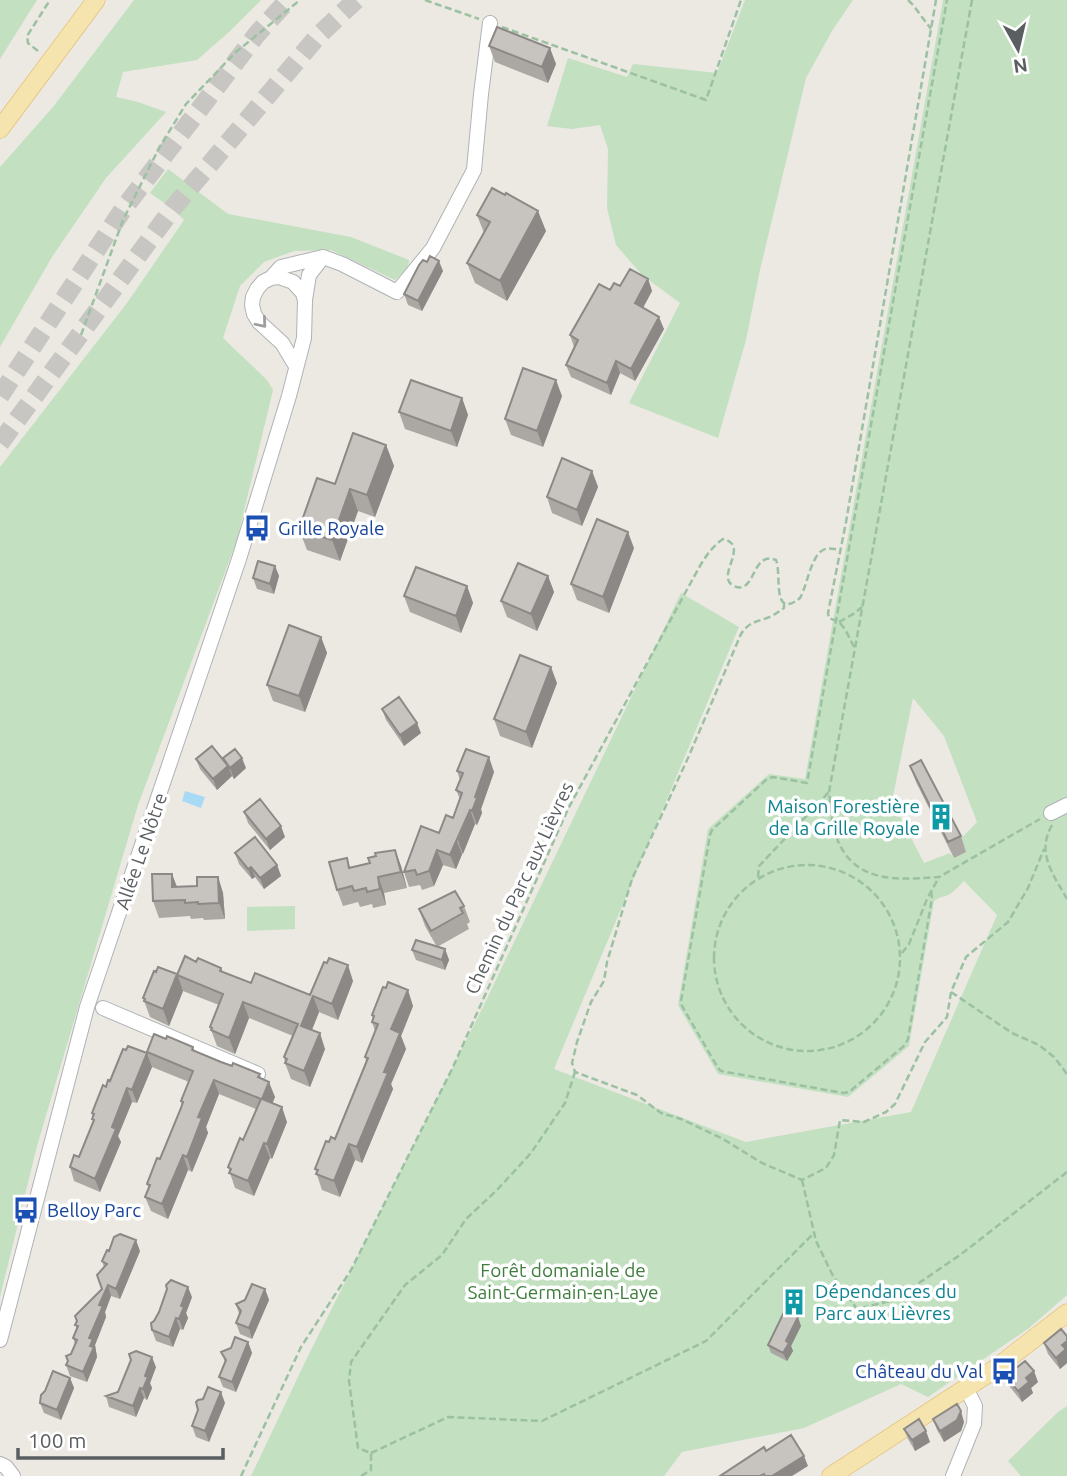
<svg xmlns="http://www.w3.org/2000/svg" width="1067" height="1476" font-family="Ubuntu,sans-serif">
<rect width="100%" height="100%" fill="#ebe9e2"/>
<path fill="#c3e0c1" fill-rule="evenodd" d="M0 0H37L0 59Z
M134 0H261L229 32 197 60 123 72 116 97 138 102 166 112 106 178 52 257 0 347V167L53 107Z
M745 0H853L832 31 806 78 760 270 746 340 718 438 629 403 680 303 642 275 616 245 607 208 608 149 600 125 572 129 547 126 568 58 627 77 633 64 717 73Z
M943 0H1067V1295L1029 1328 928 1397 901 1384 804 1428 682 1452 664 1476H251L307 1358 483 1007 681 593 739 627 554 1069 746 1142 911 1112 997 915 964 881C959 886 954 892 948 895 943 897 939 897 934 901L909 1046 848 1097 718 1074 678 1005 708 829 769 774 805 779ZM913 698 944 736 977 822 951 849 955 860 950 853 924 863 892 801Z
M168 169 228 214 351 237 409 260 408 268 395 280 331 250 294 251 264 262 240 286 223 338 267 380 273 390 237 540 138 805 37 1146 0 1297V467L127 303 184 220 173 209 150 193Z
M295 906V929L247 931V907Z
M1067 1406V1476H1021L1008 1461 1058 1412Z"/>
<path fill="#a9daf5" d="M185 791 205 797 201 808 182 801Z"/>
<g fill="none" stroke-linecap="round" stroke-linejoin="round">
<path stroke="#c7c6c2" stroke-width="19" stroke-dasharray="19 10" stroke-linecap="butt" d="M0 396 124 208 257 34 288 0
M0 443 173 208 317 37 356 0"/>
<g stroke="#afb3b6" stroke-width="16">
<path id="minor" d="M271 278 281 267 323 257 342 264 397 292 433 248 474 170 481 94 490 23
M305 300 309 275 323 257
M1051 813 1067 805
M103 1008 258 1074
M0 1340 87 1007 239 559 289 396 304 338 305 301 303 293 293 282 279 277 271 278 263 282 257 289 253 297 252 305 254 314 259 322 282 343 296 366
M0 1464 6 1467 13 1476
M953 1476 974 1424 975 1406 966 1388"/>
</g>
<g stroke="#e1b566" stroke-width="19">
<path id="major" d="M0 129 96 0
M831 1476 992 1371 1067 1313"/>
</g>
<path stroke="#9bc1a2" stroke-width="2.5" stroke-dasharray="7 3.5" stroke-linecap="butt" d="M425 0 479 19
M908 0 913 5 931 29
M972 0 829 792C831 807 831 822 836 836 853 884 897 880 939 877L1040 819
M502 27 706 100 741 0
M38 51 28 43 27 36 50 0
M81 335 123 220 159 148 186 104 236 52 300 0
M784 603V608C778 612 773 616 767 618 755 622 748 623 741 634L688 758 632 879 607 962 604 981 591 1002 577 1042 572 1063 575 1072 637 1095 661 1113 681 1119 723 1139 762 1163 802 1180 826 1168 834 1155 840 1120 864 1122 886 1112 895 1104 925 1042 947 1017 951 992 966 957 1008 922 1028 888 1044 849
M839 622 855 613 862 607
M854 647 845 629 839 622 829 618 828 613 846 522 936 0
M1052 825C1036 853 1053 874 1067 899
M714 958a93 93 0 1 1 186 0a93 93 0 1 1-186 0Z
M758 877 759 866 829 792
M931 891 932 898 908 1039 905 1045 849 1092 843 1093 721 1071 718 1068 682 1006 681 1001 710 835 712 830 767 779 773 777 807 783 947 0
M902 953 909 944 927 899 939 877
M951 992 1012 1033 1039 1045 1054 1057 1067 1074
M802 1180 816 1241 833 1276 857 1309 894 1300 960 1255 1067 1172
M371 1453 448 1417 542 1421 706 1341 814 1233
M241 1476 301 1347 351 1270 453 1067 568 809 690 584C699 568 707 550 723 539 751 545 714 577 734 586 756 596 751 550 776 560 782 573 771 621 800 598 807 586 811 556 823 550 828 547 834 549 840 550
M361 1476 371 1470V1453L358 1448 349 1381 351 1362 405 1285 442 1255 466 1219 497 1190 531 1153 565 1103 575 1072"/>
<use href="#minor" stroke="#fff" stroke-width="14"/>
<use href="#major" stroke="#f5e4ad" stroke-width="18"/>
</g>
<path fill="#aba8a4" d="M489 46 556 64 548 83 495 62Z
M477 215 546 231 507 301 475 283 467 263 484 233Z
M427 262 443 271 422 311 408 305 404 294Z
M648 279 652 291 643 308 664 329 635 381 620 373 611 395 571 377 566 365 574 347 570 335 610 290Z
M562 396 543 447 511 435 505 419Z
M462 398 468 415 457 447 405 429 399 412Z
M386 445 394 466 375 517 358 511 340 561 307 550 299 529 335 484Z
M592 471 598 487 582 526 552 513 547 497Z
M634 548 609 613 577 600 571 584Z
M275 566 279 576 274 594 257 589 253 578Z
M548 576 554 592 537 631 507 617 501 601Z
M467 586 473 603 461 633 410 612 404 596Z
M321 637 327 653 305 712 273 701 267 685Z
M557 683 532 748 500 736 494 719Z
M382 709 421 733 404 746 386 720Z
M196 759H223L246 768 234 779 232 776 217 790 200 769Z
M910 766 961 836 966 852 954 858 916 782Z
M457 771 494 772 481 809 482 813 477 825 475 824 456 869 443 865 434 886 422 890 420 885 409 887 404 872 453 818 460 799 456 790 460 780Z
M244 812 285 837 270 850 248 823Z
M395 850 401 866 407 888 384 893 386 905 373 908 372 904 360 907 358 902 343 906 337 890 347 858 350 867 370 863Z
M235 853 277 865 281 876 264 889 255 877 252 879 239 864Z
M172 874 177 887 197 886 218 877 223 893 225 919 204 920 203 918 191 919 190 916 159 918 153 901Z
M464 906 470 922 467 924 469 929 437 947 425 926 419 909Z
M445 949 449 960 445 970 416 960 412 950Z
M196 962 221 968 223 972 251 983 310 995 353 981 338 1020 319 1012 312 1030 325 1049 310 1087 291 1079 285 1063 284 1057 293 1036 249 1018 235 1054 217 1046 210 1027 219 1005 183 991 169 1026 150 1017 143 998 156 972 177 975Z
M413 1006 401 1036 406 1049 391 1084 393 1089 362 1163 355 1160 340 1197 322 1190 315 1169 329 1142 335 1139 366 1061 365 1057 375 1031 372 1022 373 1019 372 1015Z
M166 1039 193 1047 195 1051 221 1062 260 1074 261 1078 275 1097 272 1103 287 1122 272 1159 270 1158 254 1196 235 1188 228 1167 243 1140 256 1109 219 1094 206 1127 208 1133 192 1172 188 1170 168 1219 151 1211 145 1197 149 1189 147 1184 160 1159 182 1106 181 1101 189 1082 152 1067 147 1052Z
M147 1053 152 1067 137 1103 132 1102 118 1136 121 1142 100 1192 74 1181 70 1167 79 1157 93 1122 92 1113 110 1081Z
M109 1251H140L120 1299 111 1296 105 1312 106 1317 95 1345 97 1357 87 1382 70 1376 66 1365 75 1344 73 1338 77 1329 75 1325 102 1289 104 1267 102 1261Z
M265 1289 269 1300 252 1339 240 1334 236 1323 239 1314 236 1304Z
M192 1297 186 1313 188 1318 183 1330 180 1329 173 1347 156 1341 152 1330Z
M801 1326 791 1346 793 1351 787 1361 771 1353 768 1345Z
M1067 1336V1363L1060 1369 1048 1354 1044 1343Z
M248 1342 252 1353 236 1392 223 1387 219 1377 225 1362 221 1352Z
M156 1367 150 1383 152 1388 147 1400 144 1398 136 1417 109 1407 106 1396 118 1392Z
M1006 1376 1038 1382 1031 1388 1033 1393 1022 1402 1010 1387Z
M70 1378 74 1388 61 1420 44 1413 40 1403Z
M225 1403 209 1442 196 1437 192 1426Z
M933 1419 964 1422 961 1431 944 1442 937 1430Z
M904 1429 930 1442 915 1451 908 1439Z"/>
<path fill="#8b8886" d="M550 48 556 64 548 83 542 67Z
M538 211 546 231 507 301 500 281Z
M439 261 443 271 422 311 418 301Z
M648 279 652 291 639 315 635 303Z
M659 317 664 329 635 381 631 369Z
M616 361 620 373 611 395 607 383Z
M556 380 562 396 543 447 537 431Z
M462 398 468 415 457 447 451 431Z
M386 445 394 466 375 517 367 495Z
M592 471 598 487 582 526 577 510Z
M350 489 358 511 340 561 332 540Z
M628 532 634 548 609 613 603 597Z
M275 566 279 576 274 594 270 584Z
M548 576 554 592 537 631 531 614Z
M467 586 473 603 461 633 456 616Z
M321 637 327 653 305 712 299 696Z
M551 667 557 683 532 748 526 732Z
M417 723 421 733 404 746 400 735Z
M489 757 494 772 481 809 482 813 477 825 472 811 475 797Z
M242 758 246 768 234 779 230 768Z
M228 766 232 776 217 790 213 779Z
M470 810 475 824 463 854 458 840Z
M281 826 285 837 270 850 266 839Z
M456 839 462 854 456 869 450 855Z
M395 850 401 866 407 888 401 872Z
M437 850 443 865 434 886 429 871Z
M277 865 281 876 264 889 260 878Z
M251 867 255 877 252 879 248 869Z
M172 874 178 890 172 887Z
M218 877 223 893 225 919 219 903Z
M378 877 384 893 386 905 380 889Z
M445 949 449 960 445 970 442 960Z
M348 965 353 981 338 1020 332 1004Z
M177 974 183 991 169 1026 163 1009Z
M408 990 413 1006 401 1036 406 1049 391 1084 393 1089 362 1163 357 1147 384 1072 391 1029Z
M313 996 319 1012 307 1042 301 1026Z
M243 1002 249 1018 235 1054 229 1038Z
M320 1033 325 1049 310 1087 304 1071Z
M147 1053 152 1067 137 1103 132 1090Z
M214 1080 219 1094 206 1127 208 1133 192 1172 187 1157 198 1117Z
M269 1082 275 1097 268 1114 262 1099Z
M127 1088 132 1102 118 1136 121 1142 100 1192 95 1179 112 1127Z
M282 1107 287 1122 272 1159 267 1144Z
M264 1143 270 1158 254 1196 248 1181Z
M349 1144 355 1160 340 1197 334 1181Z
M183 1155 188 1170 168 1219 162 1204Z
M136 1240 140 1251 120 1299 116 1289Z
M108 1285 111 1296 105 1312 106 1317 95 1345 97 1357 87 1382 83 1372 89 1338 99 1305Z
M188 1287 192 1297 186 1313 188 1318 183 1330 179 1319 181 1306Z
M265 1289 269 1300 252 1339 249 1328Z
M798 1317 801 1326 791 1346 793 1351 787 1361 783 1353 786 1341Z
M176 1318 180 1329 173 1347 169 1337Z
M1067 1341V1363L1060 1369 1056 1358 1062 1345Z
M248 1342 252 1353 236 1392 232 1382Z
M152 1357 156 1367 150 1383 152 1388 147 1400 143 1389 145 1376Z
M1034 1371 1038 1382 1031 1388 1033 1393 1022 1402 1018 1391 1026 1378Z
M70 1378 74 1388 61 1420 57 1410Z
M140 1388 144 1398 136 1417 133 1406Z
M221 1392 225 1403 209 1442 205 1431Z
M961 1411 964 1422 961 1431 944 1442 940 1431Z
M926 1431 930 1442 915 1451 912 1440Z
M804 1456 808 1466 792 1476H772Z"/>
<path fill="#c7c3bf" stroke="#8b8886" stroke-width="2" d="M497 27 550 48 542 67 489 46Z
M492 188 505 195 506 193 538 211 500 281 467 263 490 222 477 215Z
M430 256 439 261 418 301 404 294 419 265 423 260 427 262Z
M630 269 648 279 635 303 659 317 631 369 616 361 607 383 566 365 578 340 570 335 599 284 610 290 614 283 620 286Z
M523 368 556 380 537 431 505 419Z
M411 380 462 398 451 431 399 412Z
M353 433 386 445 367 495 350 489 332 540 299 529 317 478 335 484Z
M562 458 592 471 577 510 547 497Z
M597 519 628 532 603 597 571 584Z
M258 561 275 566 270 584 253 578Z
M518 563 548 576 531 614 501 601Z
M416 567 467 586 456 616 404 596Z
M289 625 321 637 299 696 267 685Z
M520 655 551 667 526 732 494 719Z
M399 697 417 723 400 735 382 709Z
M212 746 228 766 213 779 196 759Z
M235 749 242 758 230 768 223 758Z
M466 749 489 757 475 797 477 798 472 811 470 810 450 855 437 850 429 871 417 875 415 870 404 872 421 826 439 833 446 815 453 818 462 793 456 790 463 773 457 771Z
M921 760 961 836 948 842 910 766Z
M260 799 281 826 266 839 244 812Z
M255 837 277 865 260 878 251 867 248 869 235 853Z
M395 850 401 872 378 877 380 889 367 892 366 888 354 891 352 886 337 890 329 862 347 858 349 868 370 863 368 858 376 856 375 853Z
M152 874H172V887L197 886V877H218L219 903 198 904V902L185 903V900L153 901Z
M455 891 464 906 460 908 463 913 431 931 419 909Z
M416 940 445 949 442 960 412 950Z
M185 956 196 962 198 958 221 968 220 971 251 983 255 973 310 995 324 962 327 963 329 958 348 965 332 1004 313 996 301 1026 320 1033 304 1071 285 1063 287 1059 284 1057 298 1024 243 1002 229 1038 211 1030 212 1028 210 1027 223 994 177 975Z
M158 967 177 974 163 1009 144 1001 145 999 143 998 154 971 156 972Z
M388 982 408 990 391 1029 400 1033 384 1072 388 1073 357 1147 349 1144 334 1181 316 1174 318 1170 315 1169 326 1141 329 1142 331 1137 335 1139 368 1058 365 1057 378 1024 372 1022 374 1016 372 1015 383 987 386 988Z
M154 1034 166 1039 167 1036 193 1047 192 1050 221 1062 232 1066 233 1063 260 1074 258 1077 269 1082 262 1099 282 1107 267 1144 264 1143 248 1181 229 1173 231 1169 228 1167 240 1138 243 1140 261 1099 214 1080 198 1117 202 1118 187 1157 183 1155 162 1204 145 1197 150 1185 147 1184 157 1158 160 1159 181 1108 183 1102 181 1101 193 1071 147 1052Z
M128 1046 147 1053 132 1090 127 1088 112 1127 116 1129 95 1179 70 1167 74 1155 79 1157 94 1120 92 1119 94 1114 92 1113 103 1085 106 1087 108 1080 110 1081 123 1049 126 1050Z
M120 1234 136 1240 116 1289 108 1285 99 1305 103 1306 89 1338 93 1339 90 1346 94 1347 83 1372 66 1365 68 1361 66 1356 71 1354 77 1340 73 1338 78 1326 75 1325 77 1321 75 1316 102 1289 97 1275 107 1264 102 1261 107 1250 109 1251 114 1237Z
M171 1280 188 1287 181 1306 184 1307 179 1319 176 1318 169 1337 152 1330 151 1323 154 1321 159 1312 167 1289 166 1285Z
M252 1284 265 1289 249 1328 236 1323 241 1311 236 1304 245 1300Z
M785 1310 798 1317 786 1341 789 1343 783 1353 768 1345Z
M1061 1329 1067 1336V1341L1062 1345 1066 1349 1056 1358 1044 1343Z
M235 1337 248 1342 232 1382 219 1377 226 1360 221 1352 231 1348Z
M136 1351 152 1357 145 1376 148 1377 143 1389 140 1388 133 1406 106 1396 118 1392 131 1360 129 1354Z
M1025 1361 1034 1371 1026 1378 1029 1382 1018 1391 1006 1376Z
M53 1371 70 1378 57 1410 40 1403 41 1395 45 1391Z
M208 1387 221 1392 205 1431 192 1426 198 1410 196 1402 198 1400 203 1399Z
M957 1404 961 1411 957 1420 940 1431 933 1419Z
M919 1419 926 1431 912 1440 904 1429Z
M791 1435 804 1456 772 1476H765L764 1474 760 1476H720L764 1447 766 1451Z"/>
<defs><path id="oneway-chevron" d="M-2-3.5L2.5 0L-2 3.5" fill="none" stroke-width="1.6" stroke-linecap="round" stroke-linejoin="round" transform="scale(1.75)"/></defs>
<use stroke="#9c9ea0" href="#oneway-chevron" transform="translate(262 323) rotate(50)"/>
<defs>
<g id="bus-bare" transform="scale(2.1)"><path d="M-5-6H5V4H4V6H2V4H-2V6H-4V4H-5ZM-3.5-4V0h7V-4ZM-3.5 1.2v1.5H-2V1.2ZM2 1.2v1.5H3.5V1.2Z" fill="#1a4fb4" stroke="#fff" stroke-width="2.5" paint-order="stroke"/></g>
<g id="building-bare" transform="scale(2.1)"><path d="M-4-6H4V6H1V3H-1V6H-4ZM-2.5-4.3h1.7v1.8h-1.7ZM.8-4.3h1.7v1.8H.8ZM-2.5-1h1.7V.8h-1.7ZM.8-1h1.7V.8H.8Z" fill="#0f9aa8" stroke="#fff" stroke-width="2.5" paint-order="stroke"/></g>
</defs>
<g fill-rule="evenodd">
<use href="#bus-bare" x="257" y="528"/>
<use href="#building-bare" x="941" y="817"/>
<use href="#bus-bare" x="26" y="1210"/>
<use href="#building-bare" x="794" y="1302"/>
<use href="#bus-bare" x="1004" y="1371"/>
</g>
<g text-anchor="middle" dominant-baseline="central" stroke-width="7" stroke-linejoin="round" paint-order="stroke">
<g font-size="19" fill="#164399" stroke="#fff" text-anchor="start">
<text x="278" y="528">Grille Royale</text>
<text x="47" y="1210">Belloy Parc</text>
<text x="983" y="1371" text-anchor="end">Château du Val</text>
</g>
<g font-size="19" fill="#0d838f" stroke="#fff" text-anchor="end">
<text x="920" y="806">Maison Forestière<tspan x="920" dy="22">de la Grille Royale</tspan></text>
<text x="815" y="1291" text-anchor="start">Dépendances du<tspan x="815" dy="22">Parc aux Lièvres</tspan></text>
</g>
<g font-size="19" fill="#5a5e61" stroke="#fff">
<text transform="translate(141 851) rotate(-71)">Allée Le Nôtre</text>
<text transform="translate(519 888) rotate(-65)">Chemin du Parc aux Lièvres</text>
</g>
<g font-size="19" fill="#3f7d3d" stroke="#fff">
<text x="563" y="1270">Forêt domaniale de<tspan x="563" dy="22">Saint-Germain-en-Laye</tspan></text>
</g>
</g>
<g transform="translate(1018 49) rotate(172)" stroke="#ffffff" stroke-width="5" paint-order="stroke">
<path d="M0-5L12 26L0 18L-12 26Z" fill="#5a5e61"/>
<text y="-10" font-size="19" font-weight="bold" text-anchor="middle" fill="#5a5e61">N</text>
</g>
<path d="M18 1448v10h205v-10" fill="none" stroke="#5a5e61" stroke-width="3.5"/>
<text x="28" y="1448" font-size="21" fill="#5a5e61" stroke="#ffffff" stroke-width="5" paint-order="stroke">100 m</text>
</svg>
